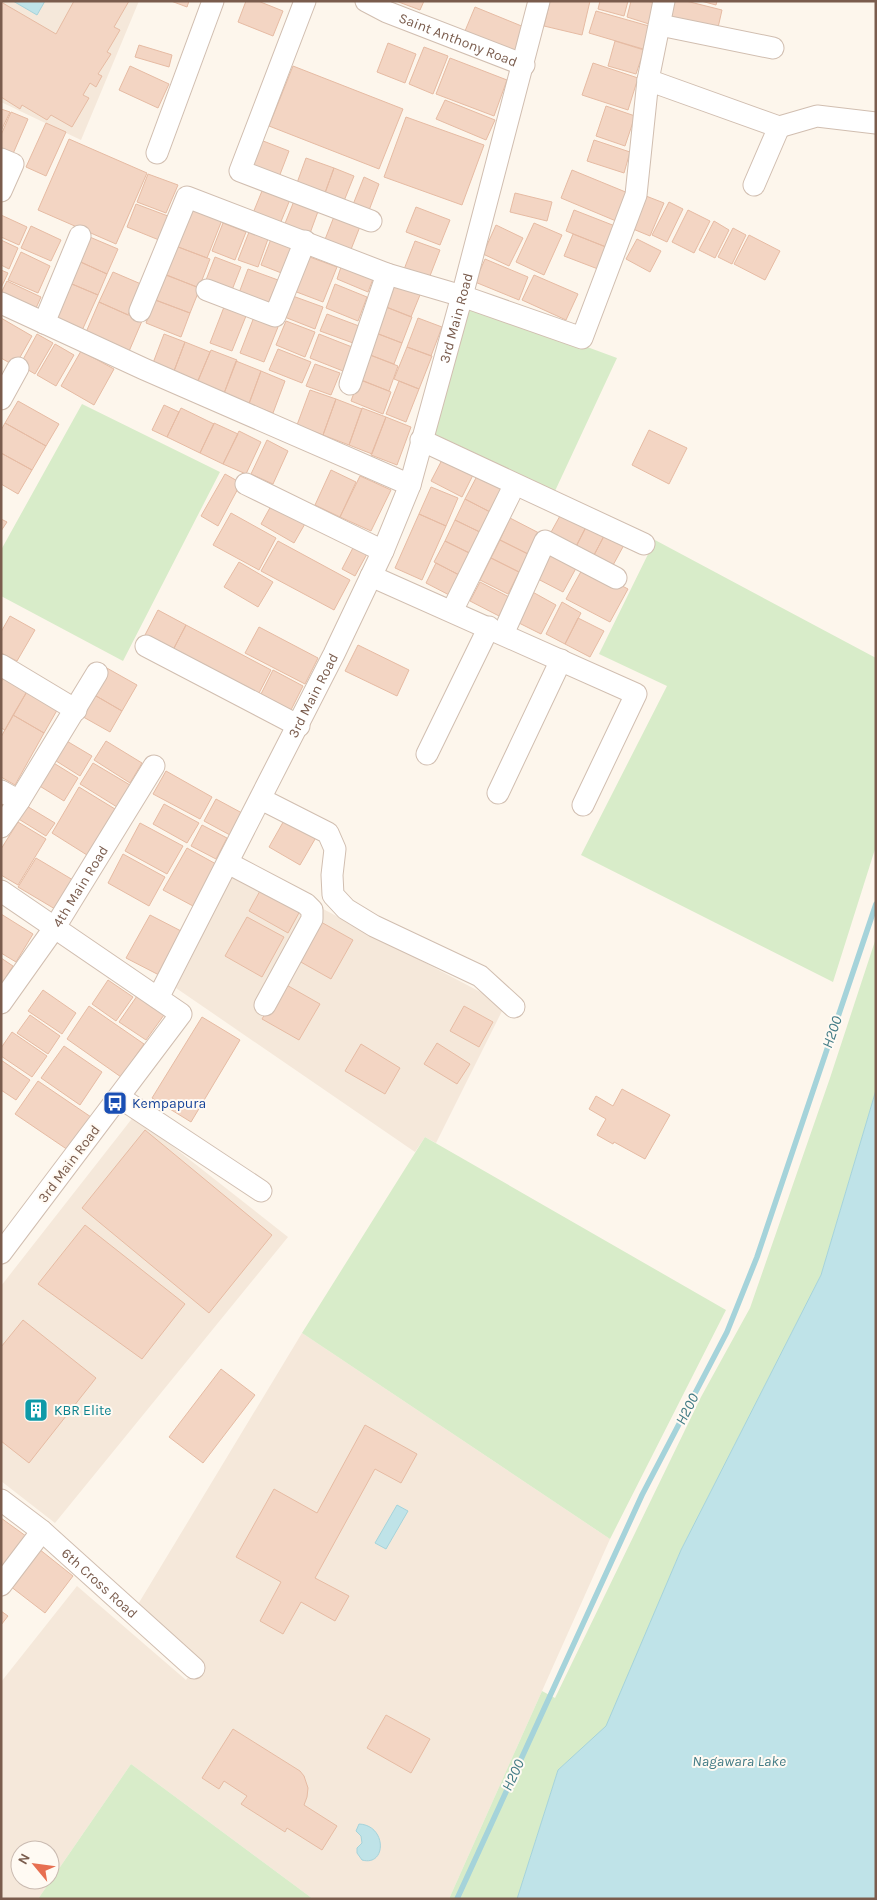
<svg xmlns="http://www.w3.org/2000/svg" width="877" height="1900" font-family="Karla,sans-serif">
<rect width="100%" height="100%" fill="#fdf6ec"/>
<path fill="#f5e8da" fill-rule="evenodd" d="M1 1H139L81 140 1 102Z
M238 864 505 1005 436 1143 425 1137 415 1152 176 988Z
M134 1116 288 1237 55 1523 1 1481V1286Z
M302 1333 610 1539 449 1899H313L131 1764 38 1899H1V1682L77 1586 186 1680 194 1668 137 1606ZM20 1850H50V1880H20Z"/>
<path fill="#d8ecc9" d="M468 303 617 358 555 491 429 437Z
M82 404 220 472 123 661 1 596V550Z
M655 540 876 658V846L833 982 581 855 667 686 599 654Z
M876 938V1090L821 1275 681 1550 606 1727 558 1770 517 1899H449L542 1691 555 1698 701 1397 750 1308 830 1078Z
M425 1137 726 1310 610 1539 302 1333Z
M131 1764 313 1899H38Z"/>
<path fill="#bfe3e8" stroke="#a5d3da" d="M13 1H45L37 15Z
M876 1090V1899H517L558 1770 606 1726 681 1550 821 1275Z
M397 1505 408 1511 386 1549 375 1543Z
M359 1824C387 1825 387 1867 362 1860L357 1853V1848L362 1843 361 1836 356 1831Z"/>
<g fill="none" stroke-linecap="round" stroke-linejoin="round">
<path stroke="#a5d3da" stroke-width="5.5" d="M457 1899 642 1495 727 1332 757 1257 876 904"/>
</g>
<path fill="#f3d5c3" stroke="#e6bba3" d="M74 1H129L114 27 120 30 107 52 111 54 98 74 102 76 96 87 90 83 83 95 89 98 72 127 51 115 47 120 22 105 20 109 1 97V2L56 34Z
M171 1H189L187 7Z
M246 1H258L283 11 273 36 238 22Z
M396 1H424L420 10Z
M550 1H590L582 35 544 26Z
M600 1H628L624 16 598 9Z
M631 1H647L655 3 649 24 627 17Z
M673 1H686L722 10 717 32 668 20Z
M701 1H717L716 5Z
M475 7 524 27 515 51 465 31Z
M596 11 649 26 643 49 589 33Z
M615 41 644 50 636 74 608 66Z
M388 43 416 54 405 83 377 72Z
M139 45 172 55 169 67 135 57Z
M424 47 448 56 433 94 409 84Z
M450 58 507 80 494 116 436 94Z
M593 63 638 78 628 110 582 95Z
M130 66 169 84 158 108 119 90Z
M293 66 403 109 379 169 269 126Z
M445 100 495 120 486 140 436 119Z
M606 106 635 116 625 146 596 136Z
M1 109 10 112 1 131Z
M11 112 28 119 12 156 1 151V135Z
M406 117 484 145 462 205 384 177Z
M46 123 66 132 46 176 26 167Z
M69 139 147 173 116 244 38 210Z
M258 139 289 151 279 177 248 165Z
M594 140 630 152 624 173 587 161Z
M306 158 334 168 325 193 297 183Z
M334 168 354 176 344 201 325 193Z
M572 170 628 193 616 221 561 198Z
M148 174 178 185 166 213 137 202Z
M364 177 379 184 368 213 352 207Z
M264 186 291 197 280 224 253 213Z
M515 193 552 202 547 221 510 212Z
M296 196 320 206 309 236 284 226Z
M646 196 664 203 650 236 633 229Z
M669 202 683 209 667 242 652 235Z
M136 204 168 216 159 240 127 227Z
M188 207 222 220 207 258 173 245Z
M416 207 450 220 440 245 406 232Z
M574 210 615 226 606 247 566 231Z
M688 210 710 221 694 253 672 242Z
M335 214 361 224 350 252 324 242Z
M1 215 27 227 19 245 1 237Z
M714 221 729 230 715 258 699 250Z
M223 223 246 232 235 260 212 251Z
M534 223 562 235 544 275 516 262Z
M496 225 523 238 509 266 483 254Z
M31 226 61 240 51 261 21 248Z
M733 228 746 235 732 264 718 257Z
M249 232 268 239 258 267 238 260Z
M573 234 606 247 598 269 564 256Z
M85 235 118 249 107 274 74 259Z
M749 235 780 251 765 280 734 264Z
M271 239 294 248 284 274 261 265Z
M637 239 661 251 650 272 626 259Z
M1 240 18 248 9 269 1 265Z
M415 241 440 250 428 281 403 272Z
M173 245 210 259 199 288 162 273Z
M21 252 50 266 38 293 8 280Z
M307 256 337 267 323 302 294 291Z
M215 257 241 267 232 290 206 280Z
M74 259 107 274 98 295 65 281Z
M485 259 528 277 519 300 475 282Z
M341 267 373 279 368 292 337 279Z
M248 269 278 280 268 304 239 293Z
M1 270 8 273 1 288Z
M113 272 141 284 128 315 99 302Z
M163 274 200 288 190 313 153 299Z
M534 275 578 294 566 320 522 300Z
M7 281 41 297 33 315 1 293Z
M67 282 98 295 80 335 50 321Z
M390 283 420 295 411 317 381 305Z
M335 284 367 297 358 321 326 308Z
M290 295 323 307 315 329 282 316Z
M155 300 190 313 181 337 146 323Z
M99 302 142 321 127 356 84 337Z
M381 305 412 317 402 343 371 331Z
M224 307 246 316 232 351 210 343Z
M327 314 359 326 353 343 320 331Z
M254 317 278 327 264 362 240 353Z
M1 318 32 336 15 366 1 358Z
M418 318 442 327 431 356 407 347Z
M286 321 315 332 305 357 276 345Z
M373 332 402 343 394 364 365 353Z
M37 334 53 343 35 374 20 365Z
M164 334 185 342 174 371 153 363Z
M319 334 352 347 343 371 310 358Z
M185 342 210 352 198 381 174 371Z
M55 344 74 355 56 386 37 375Z
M407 347 432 356 419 389 394 379Z
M278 349 311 362 302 383 269 370Z
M211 350 237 360 223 396 196 385Z
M81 351 114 369 94 405 61 386Z
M365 353 398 366 389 391 355 378Z
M236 361 261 371 248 406 223 396Z
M315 364 340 373 331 395 306 386Z
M261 371 285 381 273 413 249 404Z
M359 379 391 392 383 414 351 401Z
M399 381 419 389 406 422 386 414Z
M310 390 336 399 323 435 297 425Z
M336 399 362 409 349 445 323 435Z
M18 401 59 424 46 446 5 423Z
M164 405 179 412 167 437 152 430Z
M181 408 214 424 200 453 167 437Z
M362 408 386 417 372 454 349 445Z
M386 417 411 427 397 465 371 455Z
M5 423 46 446 32 470 1 453V430Z
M214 423 238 434 223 464 200 453Z
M649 430 687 448 669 484 632 465Z
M239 431 261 442 246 474 223 464Z
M267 440 288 451 273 484 251 474Z
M1 453 32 470 18 494 1 484Z
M443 458 474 473 462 497 431 481Z
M331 470 356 482 340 517 315 505Z
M225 474 241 483 218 526 201 516Z
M360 476 391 490 371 531 340 517Z
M477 476 506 490 494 514 465 499Z
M431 487 458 498 446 526 419 514Z
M465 499 496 515 486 535 455 520Z
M272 504 306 522 294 543 261 524Z
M231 513 276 538 259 570 213 545Z
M419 514 446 526 422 580 395 568Z
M561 514 586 527 576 547 550 534Z
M510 518 539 533 528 554 500 540Z
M1 519 7 522 1 531Z
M455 520 486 535 475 556 445 541Z
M586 527 604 536 593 557 575 548Z
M604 536 624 545 612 567 593 557Z
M500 540 528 554 519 572 491 558Z
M278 541 350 580 334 610 261 571Z
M445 541 476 556 465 578 434 562Z
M355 544 368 552 355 576 342 569Z
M550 546 580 561 563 592 534 577Z
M491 558 519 572 508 594 480 580Z
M239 562 273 582 258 607 224 587Z
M436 563 465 578 455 598 426 583Z
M584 566 628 589 610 622 566 599Z
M480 582 509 597 499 616 470 601Z
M529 590 556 605 541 634 513 620Z
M562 602 581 613 565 644 546 634Z
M158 610 186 625 173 650 145 635Z
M10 616 35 630 17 661 1 653V632Z
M578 618 604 631 590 657 565 644Z
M186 625 271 670 258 695 173 650Z
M259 627 318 658 305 684 245 653Z
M358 645 409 670 397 696 345 671Z
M105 667 137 685 122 711 91 693Z
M273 670 303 686 291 710 261 694Z
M6 674 29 688 5 730 1 728V682Z
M29 688 60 705 44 733 13 715Z
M91 693 122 711 110 732 78 714Z
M13 715 44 733 15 785 1 777V737Z
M65 740 92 756 80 776 53 759Z
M106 741 142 763 130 783 94 760Z
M52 762 78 778 64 801 38 785Z
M93 763 130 785 117 807 80 784Z
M166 771 212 797 200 819 153 794Z
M79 787 115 809 87 855 52 833Z
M216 799 242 813 230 835 204 821Z
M164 804 199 823 187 843 153 824Z
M25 805 55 823 46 836 17 818Z
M286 817 318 834 300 865 269 847Z
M18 822 46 839 18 885 1 875V849Z
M140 823 183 846 167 874 125 851Z
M202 825 227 838 216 859 191 846Z
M187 848 216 864 193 906 163 890Z
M123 854 165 877 149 906 108 883Z
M36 858 73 880 55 909 18 887Z
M261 889 300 911 288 933 249 911Z
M1 914 33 934 16 962 1 953Z
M150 915 183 932 159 975 126 958Z
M247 917 284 937 262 977 225 956Z
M321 922 353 940 331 979 299 961Z
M1 958 13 966 1 985Z
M108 980 133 997 116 1021 92 1004Z
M283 983 320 1004 299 1040 262 1019Z
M43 990 76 1013 62 1034 28 1011Z
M137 996 164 1015 146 1040 119 1022Z
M89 1006 144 1044 121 1077 67 1039Z
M464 1006 493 1022 479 1047 450 1031Z
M30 1015 60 1036 48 1054 17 1033Z
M202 1017 240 1040 191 1122 152 1098Z
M12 1032 47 1056 32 1077 1 1056V1048Z
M437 1043 470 1064 457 1084 424 1064Z
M361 1044 400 1068 385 1094 345 1071Z
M64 1046 102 1072 80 1105 41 1078Z
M1 1060 30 1080 16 1100 1 1090Z
M38 1081 91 1117 68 1150 15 1114Z
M622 1089 670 1115 645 1159 614 1142 613 1144 597 1135 606 1119 589 1109 596 1096 613 1106Z
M145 1130 272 1235 209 1313 82 1208Z
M85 1225 185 1304 142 1359 38 1284Z
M23 1320 96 1378 29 1463 1 1441V1347Z
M221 1369 255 1395 203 1463 169 1437Z
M365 1425 417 1454 401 1483 375 1469 315 1578 349 1596 335 1621 301 1602 283 1634 260 1621 281 1582 236 1557 274 1489 317 1513Z
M1 1518 30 1539 1 1579Z
M39 1549 73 1576 45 1613 10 1586Z
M1 1611 8 1616 1 1625Z
M386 1715 430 1739 411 1773 367 1748Z
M233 1729 300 1771 304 1776 308 1788 307 1797 304 1805 337 1826 322 1850 287 1828 285 1832 241 1804 247 1796 224 1781 219 1789 202 1778Z"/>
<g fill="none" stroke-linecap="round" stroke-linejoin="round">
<g stroke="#d1beb0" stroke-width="23">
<g id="street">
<path d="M305 1 240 171 371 221"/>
<path id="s1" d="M366 1 387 12 524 65"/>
<path d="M660 25 773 48"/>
<path d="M648 80 779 127 817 116 876 123"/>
<path d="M157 153 213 1"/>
<path d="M1 159 13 164 1 191"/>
<path d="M754 185 779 127"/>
<path d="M207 290 275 316 305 241"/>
<path d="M1 303 144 369 410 485"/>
<path d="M140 311 187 197 387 274 462 296 582 338 636 195 648 80 664 1"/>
<path d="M44 323 80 236"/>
<path d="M350 384 387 274"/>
<path d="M1 399 18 368"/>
<path d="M421 440 644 544"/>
<path d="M246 484 383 551"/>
<path d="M371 576 636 694 583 805"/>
<path d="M452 611 510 494"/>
<path d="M503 634 545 541 616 578"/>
<path d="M146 646 299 726"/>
<path d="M1 665 76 710"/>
<path d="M427 754 489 627"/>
<path d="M1 791 19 801"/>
<path d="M498 793 561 660"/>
<path d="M261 799 328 833 335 849 332 875 333 895 346 909 374 926 480 976 514 1007"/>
<path d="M1 827 19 801 97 673"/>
<path d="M228 863 306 904 312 910V919L265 1005"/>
<path d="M1 891 181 1014 1 1253"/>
<path id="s2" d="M158 998 334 654 383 551 410 485 462 296 539 1"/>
<path id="s3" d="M1 1003 55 927 154 766"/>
<path d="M119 1097 261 1191"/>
<path id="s4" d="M1 1500 42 1531 194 1668"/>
<path d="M1 1585 42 1531"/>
</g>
</g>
<use href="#street" stroke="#fff" stroke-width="21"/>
</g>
<defs>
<g id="bus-square" transform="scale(1.25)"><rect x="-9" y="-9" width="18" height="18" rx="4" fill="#1a4fb4" stroke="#fffaf3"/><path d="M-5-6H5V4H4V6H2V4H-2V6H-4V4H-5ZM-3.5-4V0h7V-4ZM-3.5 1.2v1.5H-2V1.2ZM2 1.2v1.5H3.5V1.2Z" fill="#fff"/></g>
<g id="building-square" transform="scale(1.25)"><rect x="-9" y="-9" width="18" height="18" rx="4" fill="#0f9aa8" stroke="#fffaf3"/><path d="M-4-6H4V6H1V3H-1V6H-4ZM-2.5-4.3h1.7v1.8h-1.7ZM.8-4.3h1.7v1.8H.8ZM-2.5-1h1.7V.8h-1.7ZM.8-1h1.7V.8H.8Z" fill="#fff"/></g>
</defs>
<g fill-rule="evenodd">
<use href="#bus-square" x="115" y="1103"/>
<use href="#building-square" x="36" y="1410"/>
</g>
<g text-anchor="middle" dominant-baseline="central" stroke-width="4" stroke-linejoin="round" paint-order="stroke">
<g font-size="14" fill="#7a5c4d" stroke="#fffaf3">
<text stroke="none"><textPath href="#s1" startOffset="100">Saint Anthony Road</textPath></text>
<text stroke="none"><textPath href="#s2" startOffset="745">3rd Main Road</textPath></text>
<text stroke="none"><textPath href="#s2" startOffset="340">3rd Main Road</textPath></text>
<text stroke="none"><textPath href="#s3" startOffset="141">4th Main Road</textPath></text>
<text transform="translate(69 1164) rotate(-53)">3rd Main Road</text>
<text stroke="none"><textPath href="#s4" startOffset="129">6th Cross Road</textPath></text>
</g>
<g font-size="14" fill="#164399" stroke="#fffaf3" text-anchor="start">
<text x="132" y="1103">Kempapura</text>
</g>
<g font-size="14" fill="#0d838f" stroke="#fffaf3" text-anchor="start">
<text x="54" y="1410">KBR Elite</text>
</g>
<g font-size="15" font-style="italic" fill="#437c86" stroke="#fffaf3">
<text transform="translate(832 1032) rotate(-71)">H200</text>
<text transform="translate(687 1409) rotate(-63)">H200</text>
<text x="739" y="1761">Nagawara Lake</text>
<text transform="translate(513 1775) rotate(-65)">H200</text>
</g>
</g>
<rect width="877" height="1900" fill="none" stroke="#7a5c4d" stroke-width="5"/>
<g transform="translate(35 1865) rotate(299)"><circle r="24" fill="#fffaf3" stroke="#cabbb1"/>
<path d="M0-4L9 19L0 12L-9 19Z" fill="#e76f51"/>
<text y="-8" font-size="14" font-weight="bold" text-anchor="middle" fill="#7a5c4d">N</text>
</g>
</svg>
